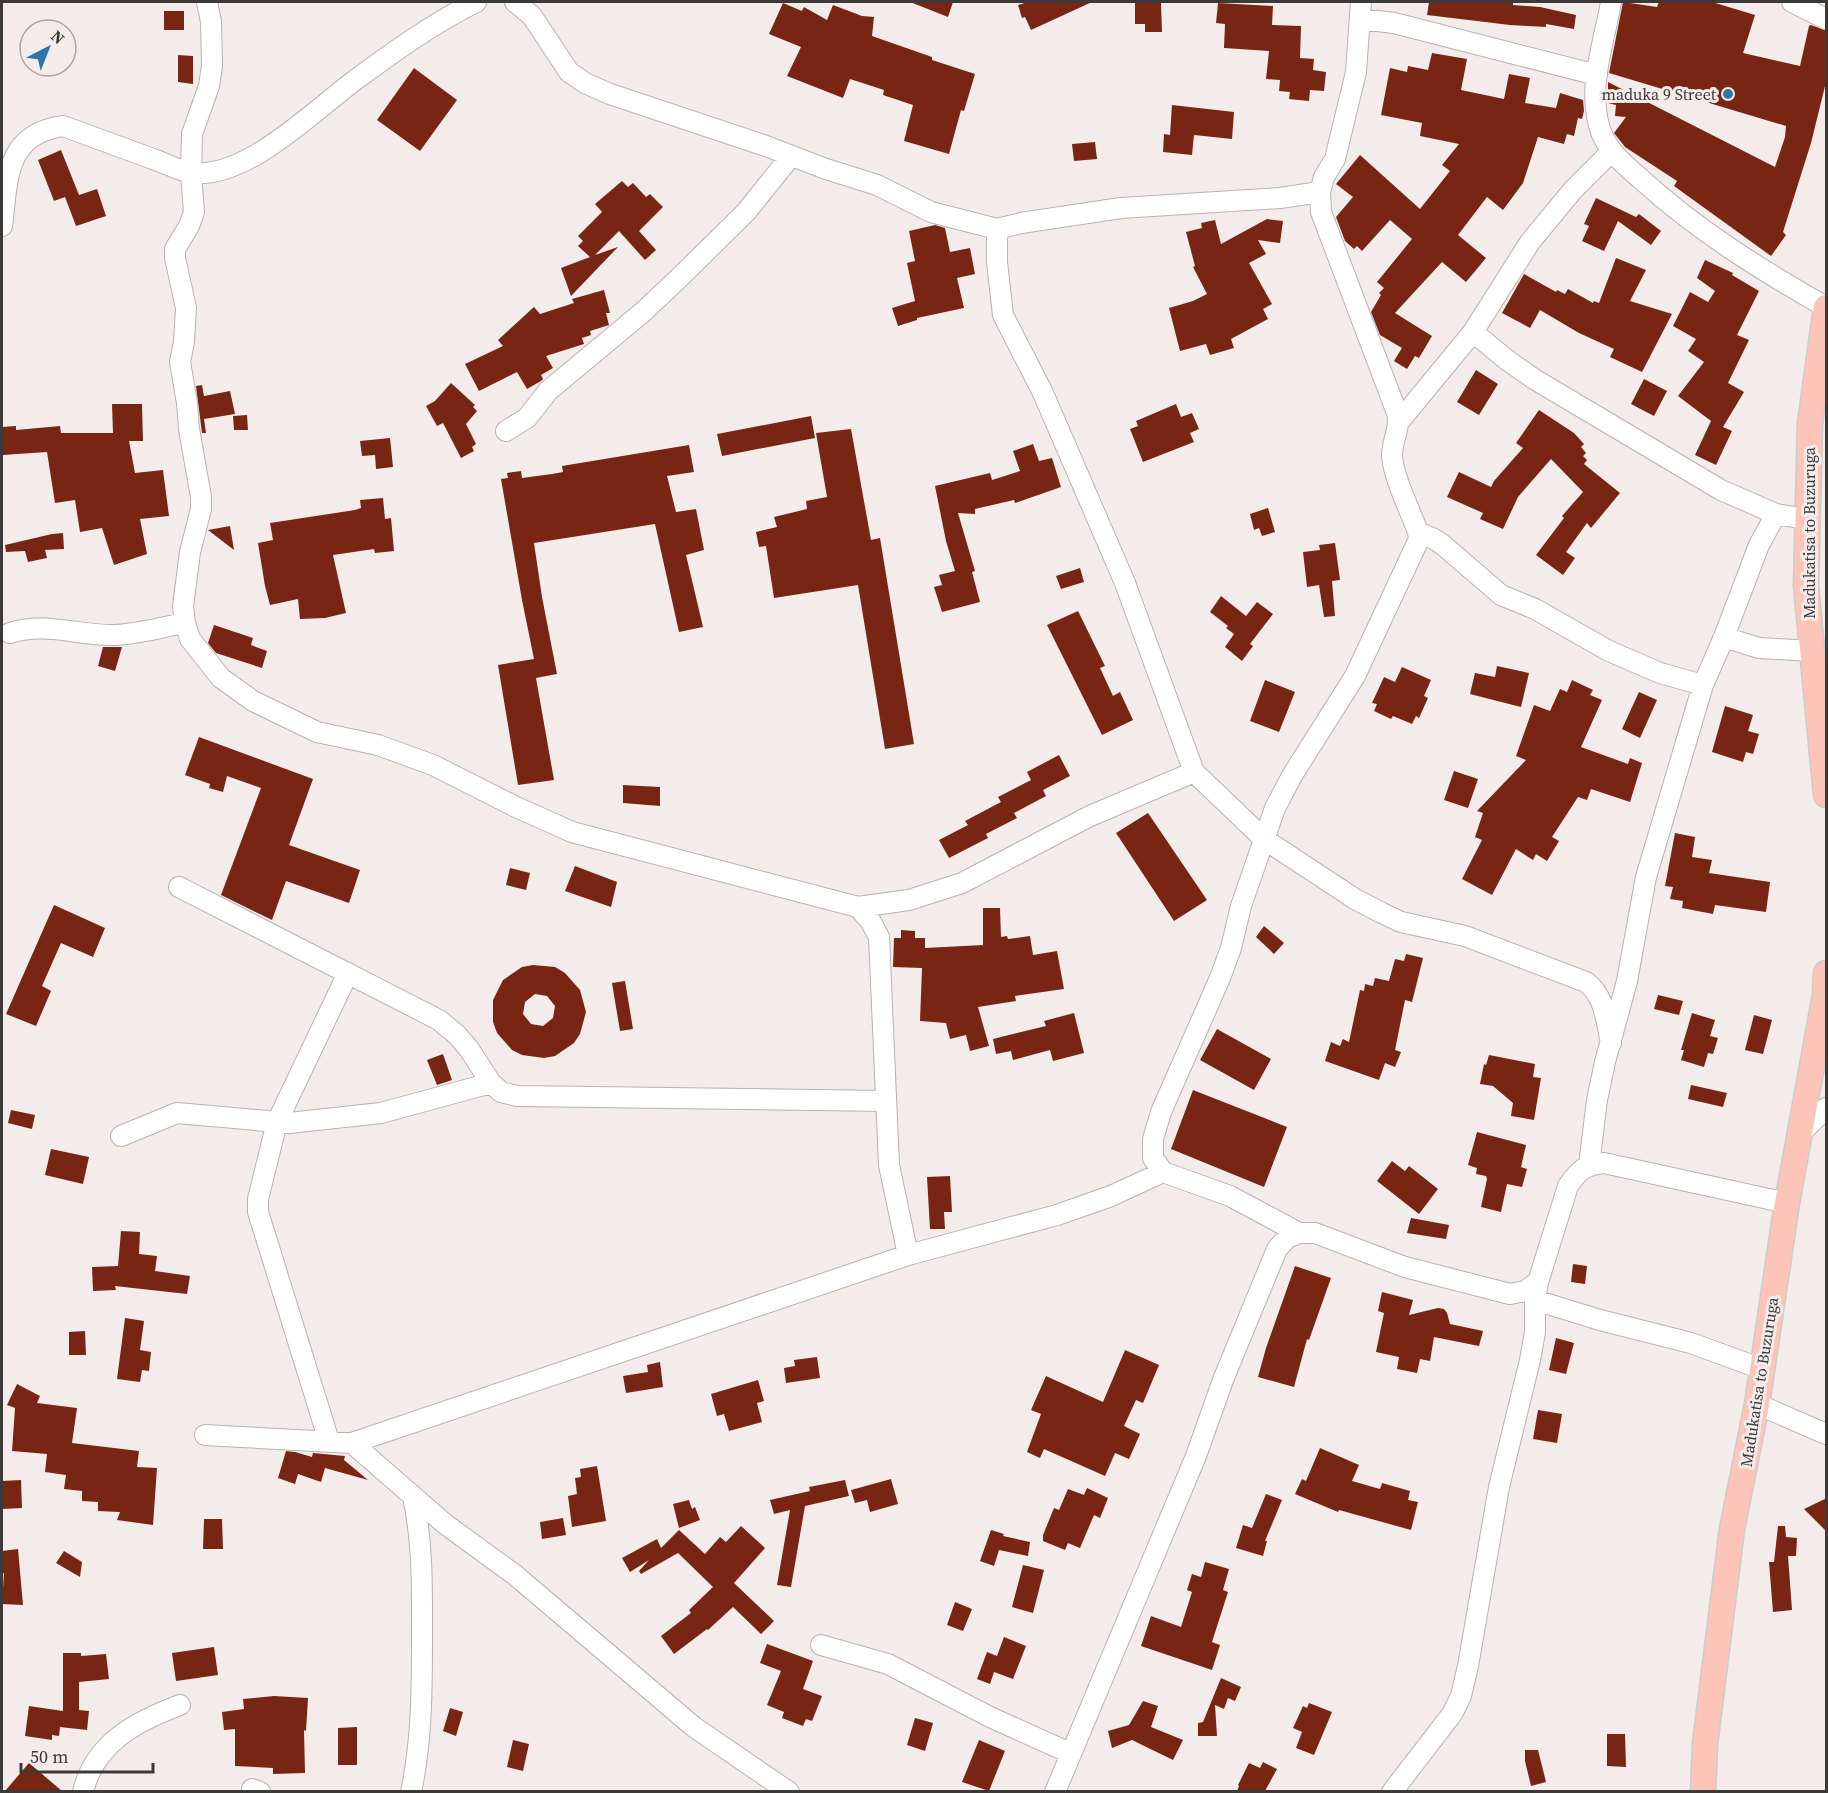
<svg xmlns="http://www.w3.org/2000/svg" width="1828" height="1793" font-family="'Source Serif 4',serif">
<rect width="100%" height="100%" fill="#f4eceb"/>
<path fill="#782613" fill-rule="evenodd" d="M910 2H953L948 17Z
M1028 2H1092L1031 30 1025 17 1022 18 1018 5Z
M1429 2H1513V5L1540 7 1576 15 1574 29 1546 24V27L1510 25 1427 15Z
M1623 2 1657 7 1659 2H1712L1755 15 1743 53 1800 66 1809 26 1811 25 1827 31V78L1811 143 1783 232 1786 235 1771 256 1674 186 1677 181 1625 147 1614 133 1626 117 1615 116 1616 105 1608 103V82L1775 167 1785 137 1786 126 1609 73Z
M783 3 802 11 804 7 827 20 833 5 862 16 874 17 872 36 932 57V60L975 74 964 111 961 110 949 154 904 141 913 105 883 95 884 90 850 79 843 98 787 76 801 47 769 34Z
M1135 3H1161L1162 32H1145V24H1135Z
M1218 3 1273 6 1272 25 1301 26 1300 58 1314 59 1313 70 1326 72 1324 91 1310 90 1309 101 1289 99 1290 92 1279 91 1280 80 1266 79 1269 51 1224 48 1225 24 1216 23Z
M164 11H184V30H164Z
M1432 53 1467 59 1461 90 1504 99 1509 74 1530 78 1525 103 1556 108 1560 93 1583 100 1584 111 1582 119 1578 118 1574 136 1567 134 1564 144 1538 137 1523 183 1503 210 1487 197 1458 235 1486 258 1466 282 1442 262 1395 313 1432 336 1419 358 1415 356 1407 369 1394 361 1402 348 1380 335 1371 312 1381 295 1379 293 1384 288 1377 282 1412 239 1390 220 1362 251 1357 246 1354 249 1345 241 1336 217 1353 197 1336 184 1360 155 1420 209 1450 171 1442 165 1459 144 1420 136 1422 123 1381 115 1390 68 1407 72 1408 66 1428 70Z
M178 55 193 56V84L178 82Z
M414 68 457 100 420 151 377 120Z
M1172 105 1234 112 1232 139 1194 135 1192 155 1163 152 1164 134 1170 135Z
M1095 142 1097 159 1074 161 1072 144Z
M61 150 79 195 97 189 106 216 76 226 65 197 54 201 38 160Z
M622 181 628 187 633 183 646 197 650 194 663 207 639 231 656 250 645 260 619 231 595 255 618 247 571 296 561 268 590 257 578 246 583 241 578 236 602 212 595 204Z
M1596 198 1636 217 1639 214 1661 231 1651 245 1618 221 1604 251 1582 241 1589 226 1584 224Z
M1267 219 1283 221 1280 243 1258 240 1266 254 1249 263 1272 304 1263 309 1268 319 1231 339 1234 348 1210 355 1206 344 1180 351 1169 308 1193 301 1207 294 1193 267 1195 266 1186 232 1202 228 1201 223 1215 220 1221 244Z
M935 225 945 228 950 252 970 248 975 274 957 278 964 308 917 318V320L898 326 892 308 915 301 907 263 915 261 909 231Z
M1616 258 1646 270 1630 301 1672 314 1642 372 1610 357 1614 349 1579 333 1540 310 1530 328 1502 313 1524 274 1556 292 1557 290 1565 294 1568 289 1593 303 1594 301 1599 303Z
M1705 260 1733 273 1732 275 1759 291 1737 335 1749 340 1728 383 1744 392 1723 427 1732 431 1716 465 1695 455 1711 421 1678 396 1704 362 1688 351 1696 339 1673 326 1690 292 1708 302 1715 291 1697 278Z
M604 290 610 313H606L609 325 590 331 591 335 582 338 584 344 546 356 553 368 541 375 543 379 541 381 527 389 517 372 479 391 465 364 503 346 498 340 534 307 540 314 574 303 572 299Z
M1476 370 1498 384 1479 415 1457 402Z
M1644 379 1667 391 1654 416 1631 404Z
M451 383 475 405 473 407 477 411 466 424 476 444 472 447 474 451 461 458 443 423 437 426 426 406 435 401Z
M202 385 204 396 230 391 235 414 204 419 206 433H202L196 386Z
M112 404H142L143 441H129L135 473 163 470 169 516 140 519 147 554 114 565 102 528 80 532 75 500 55 503 47 452 3 455 2 440V427L16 426V430L60 426 61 433H113Z
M1176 404 1181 417 1192 413 1199 429 1190 433 1194 442 1143 462 1130 429 1138 426 1136 421Z
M1539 410 1574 433 1584 444 1581 447 1586 453 1583 456 1587 460 1584 464 1620 493 1591 528 1587 523 1566 552 1575 558 1563 575 1536 555 1564 518 1562 516 1583 492 1551 459 1518 497 1503 529 1480 519 1483 513 1447 497 1459 472 1491 487 1494 481 1523 448 1516 443Z
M247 415 248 430H234L233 416Z
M811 416 815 438 722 456 717 434Z
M851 429 871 540 880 538 914 744 885 749 858 585 774 598 766 546 759 547 756 532 777 527 774 517 807 509 806 501 827 497 816 433Z
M390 438 393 467 376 469 375 455 362 456 360 441Z
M1033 444 1039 461 1052 458 1061 487 1015 503 1014 500 975 509V514L958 513 975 571 972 572 980 602 942 612 934 587 942 585 939 575 955 571 946 541 935 486 990 473 992 480 1020 471 1013 451Z
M689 445 694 472 667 476 676 512 696 509 704 550 686 555 703 627 679 632 655 524 534 543 542 597 557 674 536 678 554 780 518 785 498 665 534 659 522 600 501 479 508 478 507 473 521 471 522 478 552 474 563 472 562 466Z
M383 498 385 519 391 518 394 551 375 553 374 549 333 555 346 613 325 618 300 619 298 599 270 605 265 586 258 543 273 540 270 523 355 510 361 508 360 500Z
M1268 508 1275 532 1262 536 1259 528 1254 530 1250 514Z
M230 526 234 550 208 530Z
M63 533 64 549 45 550 47 558 28 562 25 551 6 552 5 545 52 534Z
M1335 543 1340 580 1332 581 1335 616 1324 617 1319 585 1307 587 1303 552 1320 550 1319 545Z
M1080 568 1084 582 1061 589 1056 576Z
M1221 596 1246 616 1257 602 1273 614 1250 644 1253 646 1242 661 1225 647 1234 634 1226 628 1228 626 1210 612Z
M1078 611 1105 666 1100 668 1113 696 1120 692 1133 720 1102 735 1047 625Z
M214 625 253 638 251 645 267 651 262 668 216 653 208 643Z
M103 647H122L115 671 98 666Z
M1497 666 1529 673 1521 707 1470 694 1475 673 1495 677Z
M1402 667 1431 680 1424 696 1428 698 1419 718 1416 716 1412 724 1393 716 1391 719 1374 711 1377 704 1372 703 1384 677 1395 682Z
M1265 680 1295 692 1279 732 1250 721Z
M1572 680 1593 690 1590 695 1602 700 1581 747 1628 764 1630 758 1642 763 1630 802 1591 789 1587 800 1578 797 1552 837 1559 841 1547 861 1536 854 1533 860 1516 849 1492 895 1462 879 1482 840 1475 837 1483 813 1477 811 1526 760 1516 756 1534 705 1550 711 1560 689 1567 692Z
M1639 692 1657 700 1640 738 1622 729Z
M1725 706 1753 715 1748 731 1759 734 1753 754 1746 752 1743 762 1712 752Z
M199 737 313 779 289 845 360 870 349 903 286 881 272 920 221 895 261 788 227 776 223 792 209 788 210 784 185 775Z
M1059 755 1070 776 1043 790 1046 796 1014 813 1017 818 986 834 988 838 949 858 939 840 968 825 965 821 1001 802 998 797 1031 780 1027 772Z
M1454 771 1478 779 1468 808 1444 800Z
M623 785 660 787V806L623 803Z
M1148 813 1207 900 1174 921 1116 833Z
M1675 833 1695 837 1692 857 1712 860 1709 873 1770 882 1766 912 1715 905 1713 914 1682 908 1683 901 1670 899 1673 887 1665 886Z
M575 866 617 882 611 907 565 891Z
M510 868 530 873 526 890 506 885Z
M54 905 105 928 93 957 61 943 42 986 51 991 36 1026 6 1014Z
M983 908H1000L1001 937 1007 936 1008 939 1030 936 1033 955 1057 951 1064 989 1015 996 1016 1001 978 1007 989 1046 970 1051 966 1035 950 1039 946 1023 920 1021 922 968 893 967 894 938H901V930L915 931V938H925V948L983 945Z
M1264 926 1284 943 1274 954 1256 937Z
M1406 954 1423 958 1412 1002 1405 1000 1395 1050 1401 1052 1395 1067 1385 1063 1379 1080 1325 1061 1331 1042 1340 1046 1343 1039 1349 1042 1360 990 1364 991 1365 984 1373 986 1375 978 1389 981 1395 959 1404 961Z
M533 965 555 967 565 973 580 990 586 1012 580 1034 574 1043 555 1056 544 1058 522 1055 512 1050 497 1033 493 1022V1000L503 980 522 967ZM535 994 547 996 555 1006 553 1018 543 1026 531 1024 523 1014 525 1002Z
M625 981 633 1029 620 1031 612 983Z
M1658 995 1683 1001 1679 1015 1654 1009Z
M1074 1013 1084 1053 1053 1061 1050 1050 1013 1060 1011 1051 996 1054 993 1039 1046 1026 1044 1021Z
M1692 1013 1715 1020 1710 1036 1718 1038 1713 1054 1708 1053 1704 1067 1681 1060 1684 1050H1681Z
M1754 1015 1772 1020 1763 1054 1745 1050Z
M1217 1029 1271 1059 1254 1090 1200 1060Z
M443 1054 452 1080 437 1085 427 1060Z
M1489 1055 1535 1064 1533 1077 1541 1078 1534 1120 1511 1116 1513 1103 1493 1086 1480 1084 1484 1064 1486 1065Z
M1691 1085 1727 1093 1723 1107 1688 1099Z
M1193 1090 1287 1127 1264 1187 1171 1149Z
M11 1110 35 1115 32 1129 8 1123Z
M1477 1132 1526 1145 1521 1167 1527 1169 1522 1187 1507 1184 1501 1212 1481 1207 1487 1179 1486 1176 1476 1174 1477 1168 1468 1165Z
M51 1149 89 1157 83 1184 45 1175Z
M1392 1161 1405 1171 1409 1166 1438 1189 1419 1214 1377 1181Z
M950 1176 952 1212H944L945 1229H930L927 1177Z
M1411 1218 1449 1225 1446 1239 1407 1233Z
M121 1231 140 1232 139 1254 157 1256 155 1271 190 1276 187 1294 115 1286 116 1290 93 1291 92 1267 118 1266Z
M1573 1264 1587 1266 1585 1284 1571 1282Z
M1295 1266 1331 1278 1309 1340 1307 1339 1294 1387 1258 1377 1266 1348Z
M1382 1292 1413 1300 1409 1315 1438 1308 1444 1309 1447 1313 1450 1324 1483 1331 1479 1346 1434 1337 1430 1361 1420 1359 1417 1373 1397 1369 1399 1357 1376 1352 1384 1313 1378 1311Z
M125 1318 144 1321 140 1350 151 1352 149 1371 142 1370 140 1382 117 1379Z
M85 1331 86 1355H69V1332Z
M1556 1338 1574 1343 1566 1374 1549 1370Z
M1125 1350 1159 1365 1143 1403 1136 1400 1124 1426 1140 1434 1129 1459 1115 1453 1105 1476 1044 1449 1040 1458 1027 1452 1041 1414 1031 1410 1046 1376 1103 1402Z
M817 1357 820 1378 786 1383 784 1368 795 1366 794 1360Z
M660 1362 663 1387 626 1393 623 1376 648 1372 647 1365Z
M758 1380 764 1401 757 1403 762 1422 729 1431 724 1414 717 1416 711 1394Z
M17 1384 40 1396 37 1403 77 1408 72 1443 139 1451 137 1467 157 1468 153 1525 117 1520 120 1512 98 1511V1502L82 1501V1491L64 1489 66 1475 45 1472 47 1454 12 1451 15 1408 7 1405Z
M1538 1410 1562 1414 1557 1443 1533 1439Z
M1320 1448 1359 1465 1352 1481 1380 1489 1382 1483 1410 1491 1408 1500 1418 1502 1411 1530 1339 1510 1338 1512 1295 1494 1302 1479 1306 1481Z
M286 1451 295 1452 312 1457 313 1453 345 1456 344 1460 368 1480 325 1468 321 1482 298 1474 295 1484 278 1478Z
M597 1466 606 1521 572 1527 568 1496 577 1494 575 1478 581 1477 580 1469Z
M891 1479 898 1504 870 1512 867 1500 855 1503 851 1490Z
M21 1480 22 1508 2 1509V1481Z
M845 1480 849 1496 805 1506 791 1587 777 1585 790 1510 774 1514 770 1500 810 1491 809 1487Z
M1087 1488 1108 1498 1100 1518 1094 1515 1080 1548 1068 1543 1065 1550 1043 1541V1535L1054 1508 1059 1510 1068 1489 1084 1495Z
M1266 1494 1282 1500 1265 1541H1267L1263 1556 1236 1548 1243 1525 1252 1528Z
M1827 1498V1532L1804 1509Z
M689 1500 692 1509 695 1507 700 1520 679 1528 673 1504Z
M563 1518 566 1535 542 1539 540 1522Z
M204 1519H222L223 1549H203Z
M741 1526 765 1548 734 1583 774 1621 761 1634 733 1607 708 1630 707 1629 674 1654 661 1636 691 1613 689 1610 713 1587 678 1553 641 1574 639 1571 649 1560 630 1572 622 1558 657 1539 661 1548 679 1530 705 1554 720 1537 726 1542Z
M1778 1526H1785L1786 1537 1797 1538 1796 1556H1788L1792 1610 1773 1612 1769 1562H1774Z
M991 1530 1004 1534 1003 1536 1030 1542 1028 1556 999 1550 994 1566 980 1561Z
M18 1549 23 1605 2 1604 4 1573 2 1574V1551Z
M64 1551 82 1562 80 1577 56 1563Z
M1205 1562 1229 1569 1223 1590 1228 1592 1212 1642 1220 1645 1212 1670 1141 1646 1151 1616 1181 1627 1192 1592 1187 1590 1192 1574 1201 1577Z
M1023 1565 1044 1570 1033 1613 1012 1607Z
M955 1602 972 1609 963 1631 947 1625Z
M1004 1637 1026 1646 1013 1679 994 1672 990 1684 977 1679 987 1652 997 1656Z
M767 1644 813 1661 803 1689 822 1696 812 1721 806 1719 803 1726 782 1718 784 1712 767 1705 781 1671 760 1663Z
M214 1647 218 1675 176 1681 172 1653Z
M63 1653H81V1656L106 1654 109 1679 79 1682V1710L89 1711 87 1730 60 1727 59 1736 52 1735V1740L25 1736 29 1706 63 1711Z
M1221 1678 1241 1687 1235 1701 1228 1698 1224 1709 1215 1705 1217 1736H1198V1723L1203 1722Z
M274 1696 308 1698 306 1731 304 1730 305 1773 273 1774V1768L235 1766V1729L224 1730 222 1712 244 1709 243 1699Z
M1143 1701 1158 1706 1151 1727 1183 1740 1173 1760 1132 1740 1112 1748 1108 1731 1129 1725Z
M1309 1703 1332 1712 1314 1755 1296 1748 1302 1732 1293 1728 1303 1706 1307 1708Z
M450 1708 463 1712 456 1736 443 1731Z
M915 1718 933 1723 925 1751 907 1745Z
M357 1727V1765H338V1728Z
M1607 1734H1625L1626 1767 1607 1766Z
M513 1740 529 1744 523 1771 507 1767Z
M979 1740 1005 1751 989 1791 962 1782Z
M1525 1750H1538L1546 1782 1531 1786 1525 1761Z
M1263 1762 1277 1769 1265 1791H1237L1239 1786 1238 1785 1249 1763 1260 1768Z
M29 1763 62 1791H5Z"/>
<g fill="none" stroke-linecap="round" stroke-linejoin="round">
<g stroke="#b8b2b0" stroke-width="22">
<path id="minor" d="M207 2 211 22 212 66 209 86 192 134 191 173 194 212 189 226 175 249V258L186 308 184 342 180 362 187 403 189 429 201 497V509L190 552 186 583 183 606 185 623 190 639 221 678 253 701 317 732 378 745 433 765 516 807 572 832 858 907 909 900 962 883 1090 816 1194 772
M515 2 532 16 569 72 585 83 610 94 766 146 826 169 877 185 931 212 997 229 1021 223 1121 208 1280 198 1320 192
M1611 2C1604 44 1586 89 1601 132 1609 153 1626 166 1642 180 1698 231 1761 270 1826 307
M1792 2 1826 19
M1361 19 1394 23 1597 75
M2 226C8 179 5 134 63 126 93 137 123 148 153 159 165 163 179 171 192 173 248 179 315 109 358 78 396 50 434 23 476 2
M997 229V262L1003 315 1043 393 1125 583 1194 772 1264 839 1355 899 1382 913 1401 922 1465 936 1586 982C1605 996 1606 1021 1611 1043
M1473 332 1507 360 1534 379 1721 490 1776 514 1806 519
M1398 423 1473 332 1530 242 1573 190 1611 152
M506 431 527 418 548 391 643 312 678 279 746 212 791 156
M1418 532 1434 539 1443 545 1501 595 1535 609 1609 651 1660 673 1703 685
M10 633C44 622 77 635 111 635 136 635 161 627 185 623
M1724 637 1759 648 1811 651
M179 887 439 1020 457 1035 469 1049 491 1083 501 1092 517 1096 886 1101
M858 907 871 922 879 937 889 1165 908 1255
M1799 1135 1826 1108
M121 1136 177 1113 289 1123 381 1113 491 1083
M1589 1165 1597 1100 1605 1062 1627 981 1646 877 1703 685 1724 637 1759 545 1776 514
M1299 1233 1230 1196 1163 1172 1153 1158V1139L1161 1112 1220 978 1231 948 1241 906 1275 808 1293 774 1355 676 1419 539 1418 532C1410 510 1393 477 1392 455 1392 441 1401 427 1397 413L1321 212 1320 192 1324 177 1335 159 1356 72 1361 2
M1535 1300 1600 1320 1691 1343 1762 1369
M1757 1404 1826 1434
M205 1435 352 1443 908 1255 1057 1215 1111 1196 1163 1172
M329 1441 258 1212V1199L277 1122 348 973
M352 1443 445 1524 515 1575 694 1727 789 1792
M821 1645 888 1664 990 1717 1070 1753
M252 1789 260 1792
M83 1792C94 1743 137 1721 180 1705
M411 1792C422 1741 422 1687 422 1635 422 1588 423 1543 413 1497
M1055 1792 1196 1456 1223 1380 1277 1249 1287 1238 1299 1233H1315L1405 1267 1510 1294 1525 1291 1538 1282 1568 1186C1579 1170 1584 1165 1604 1163L1787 1203
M1392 1792 1452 1714 1461 1696 1468 1666 1499 1487 1530 1360 1535 1332V1300L1538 1282"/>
</g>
<g stroke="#ccc" stroke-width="27">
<path id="major" d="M1826 307 1810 423 1806 586 1826 795
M1703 1792 1705 1744 1732 1529 1757 1404 1787 1203 1825 995 1826 973"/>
</g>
<use href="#minor" stroke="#fff" stroke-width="20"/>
<use href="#major" stroke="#fcc5b8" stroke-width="24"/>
</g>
<circle fill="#2e75a9" stroke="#f4eceb" stroke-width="2" cx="1728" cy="94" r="6"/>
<g text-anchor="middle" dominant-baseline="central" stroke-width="6" stroke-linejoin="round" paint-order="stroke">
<g font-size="16" fill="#3c3a39" stroke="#f4eceb" text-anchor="end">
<text x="1716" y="94">maduka 9 Street</text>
</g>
<g font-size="16" fill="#3c3a39" stroke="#f4eceb">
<text transform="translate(1809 533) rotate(-90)">Madukatisa to Buzuruga</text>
<text transform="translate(1759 1382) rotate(-81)">Madukatisa to Buzuruga</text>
</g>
</g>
<rect width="1828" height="1793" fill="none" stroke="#3c3a39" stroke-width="6"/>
<g transform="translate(48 48) rotate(42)"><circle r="28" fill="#f4eceb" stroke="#aaa5a4" stroke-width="1.5"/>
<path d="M0-4.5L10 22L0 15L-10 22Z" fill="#2e75a9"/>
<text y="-9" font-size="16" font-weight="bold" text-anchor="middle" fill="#3c3a39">N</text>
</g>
<path d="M21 1763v9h132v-9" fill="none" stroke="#3c3a39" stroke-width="3"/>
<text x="30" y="1763" font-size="18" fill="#3c3a39" stroke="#f4eceb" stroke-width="4.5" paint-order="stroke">50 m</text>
</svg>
